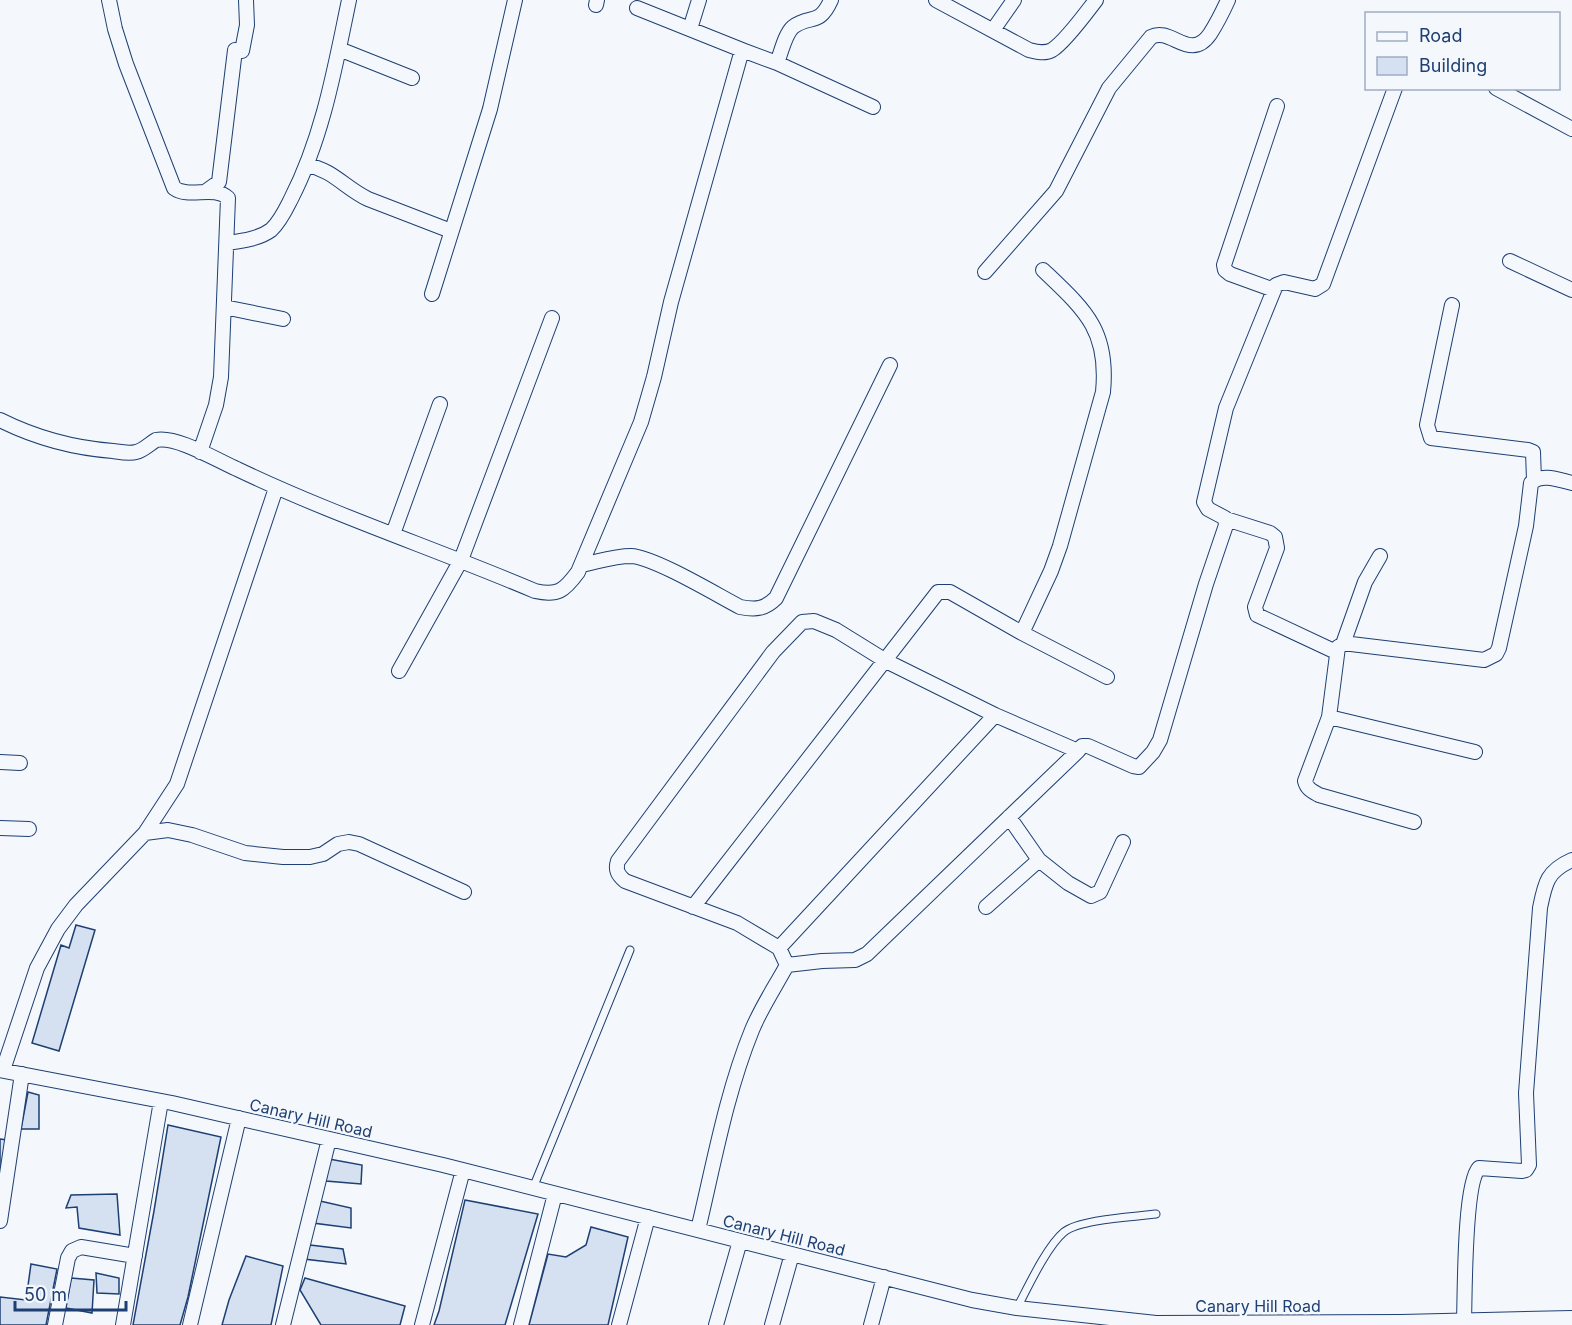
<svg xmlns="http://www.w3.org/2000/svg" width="1572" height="1325" font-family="Inter,sans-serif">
<rect width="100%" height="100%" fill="#f4f7fb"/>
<path fill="#d5e0f0" stroke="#1d3f73" stroke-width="1.5" d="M76 925 95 930 59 1051 32 1043 61 945 69 948Z
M28 1092 39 1095V1129H21Z
M168 1125 221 1137 188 1297 180 1325H133L154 1211Z
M0 1139 7 1140 0 1186Z
M329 1159 362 1165 361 1184 326 1181Z
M117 1194 120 1235 79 1228 77 1207 66 1208 71 1195Z
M465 1200 538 1214 505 1325H434L439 1311Z
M320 1201 351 1208V1228L313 1223Z
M591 1227 628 1237 608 1325H529L548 1254 566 1257 586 1245Z
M310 1245 343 1249 346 1264 304 1259Z
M246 1256 283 1266 271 1325H222L229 1300Z
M31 1264 57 1269 46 1325H0V1297L26 1300Z
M96 1273 119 1278V1294L97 1293Z
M71 1278 94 1280 92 1313 66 1308Z
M305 1278 405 1306 400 1325H321L300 1290Z"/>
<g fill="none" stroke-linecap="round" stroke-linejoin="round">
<g stroke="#1d3f73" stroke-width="9">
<path id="lane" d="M533 1188 630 950
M1017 1308C1028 1287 1047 1246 1064 1232 1080 1219 1134 1217 1156 1214"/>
</g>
<g stroke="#1d3f73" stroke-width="16">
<path id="street" d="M109 0 115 29 126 64 174 188C189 199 214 185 228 198L221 377 216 405 200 452
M936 0 1029 50C1037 52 1045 54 1052 50 1065 42 1086 13 1096 0
M596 5 597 0
M637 8 742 50
M690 29 699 0
M993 30 1014 0
M339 49 412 78
M242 51 247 25 246 0
M777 63 873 107
M1496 88 1572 129
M307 165C333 170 345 188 368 199L451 231
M205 192 219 182 235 50
M227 243C241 241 259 239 271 230 280 222 286 209 291 199 323 137 335 67 349 0
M1510 261 1572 290
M985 272 1056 191 1109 88 1151 37C1171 26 1190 63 1210 34 1217 23 1223 11 1228 0
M1274 290 1230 274 1225 270 1224 265 1277 106
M432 294 490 109 515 0
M1452 305 1427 425 1431 438 1528 450 1533 452 1534 480
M224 307 283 319
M0 420C36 438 73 448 113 451 120 452 129 454 136 452 144 450 149 444 156 440 178 436 216 460 237 469 333 515 436 549 535 591 558 596 564 591 578 572L641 422 654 377 671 302 742 50 777 63C781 53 785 34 793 27 810 14 819 27 831 0
M1226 519 1270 533 1275 537 1277 548 1255 607 1257 615 1336 652
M393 534 440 404
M581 565C597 562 614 556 631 556 654 557 717 595 740 607 756 610 765 609 776 598L890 365
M1022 633 1051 571 1060 546 1103 392C1109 330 1085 310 1043 270
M1343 644 1365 582 1380 556
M399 671 461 560 552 318
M1329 717 1475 752
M1078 751 1082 746H1088L1133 766 1139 767 1153 752 1160 740 1206 584 1226 525 1225 518 1208 509 1204 502 1226 408 1276 285 1284 282 1315 289 1323 284 1395 88
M0 762 20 763
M1009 817 1039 860 1068 883 1091 896 1100 892 1123 842
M1414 822 1319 795C1312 791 1307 789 1305 781L1329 717 1338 647 1343 644H1351L1484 660 1496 654 1499 648 1526 526 1531 483C1542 473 1559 480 1572 483
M0 828 29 829
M145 833 168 830 192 835 245 853 283 857H310L323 854 338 844 349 842 359 844 464 892
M693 907 938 592H950L1022 633 1107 677
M986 907 1039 860
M779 948 995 715
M0 1070 172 1103 443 1165 972 1300 1017 1308 1156 1323 1401 1322 1572 1318
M3 1070 37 968 58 929 76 905 145 833 177 784 276 488
M0 1221 22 1074
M698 1230C714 1163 726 1094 752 1030 761 1008 775 987 787 965L822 961 855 960 867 954 1078 751 995 715 886 661 836 630 814 621 802 622 773 652 618 861C615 870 618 875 625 881L737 923 779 948 787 965
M1464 1321C1465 1294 1464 1183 1479 1168L1522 1171 1526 1170 1529 1165 1526 1093 1540 908C1545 883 1547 871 1572 860
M55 1325 68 1258 72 1251 81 1247 135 1256
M123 1325 161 1101
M190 1325 239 1118
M283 1325 329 1139
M422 1325 463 1170
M521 1325 555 1194
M619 1325 648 1217
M716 1325 740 1241
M772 1325 792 1254
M871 1325 884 1277"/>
</g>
<use href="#lane" stroke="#f4f7fb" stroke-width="7"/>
<use href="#street" stroke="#f4f7fb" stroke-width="14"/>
</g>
<g text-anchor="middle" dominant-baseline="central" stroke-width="4.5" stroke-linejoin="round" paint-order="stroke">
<g font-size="16" fill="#1d3f73" stroke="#f4f7fb">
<text transform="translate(311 1118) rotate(13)">Canary Hill Road</text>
<text transform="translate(784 1235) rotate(14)">Canary Hill Road</text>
<text x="1258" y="1306">Canary Hill Road</text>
</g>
</g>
<rect x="1365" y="12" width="195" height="78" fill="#f4f7fb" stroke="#9eadc5" stroke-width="1.5"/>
<rect x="1377" y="32" width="30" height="9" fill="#f4f7fb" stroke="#9eadc5" stroke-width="1.5"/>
<text x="1419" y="42" font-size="18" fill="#1d3f73">Road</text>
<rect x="1377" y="57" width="30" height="18" fill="#d5e0f0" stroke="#9eadc5" stroke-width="1.5"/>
<text x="1419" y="72" font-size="18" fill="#1d3f73">Building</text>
<path d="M15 1301v9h111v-9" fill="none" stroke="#1d3f73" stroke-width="3"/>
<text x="24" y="1301" font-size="18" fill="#1d3f73" stroke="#f4f7fb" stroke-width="4.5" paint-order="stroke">50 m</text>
</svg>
